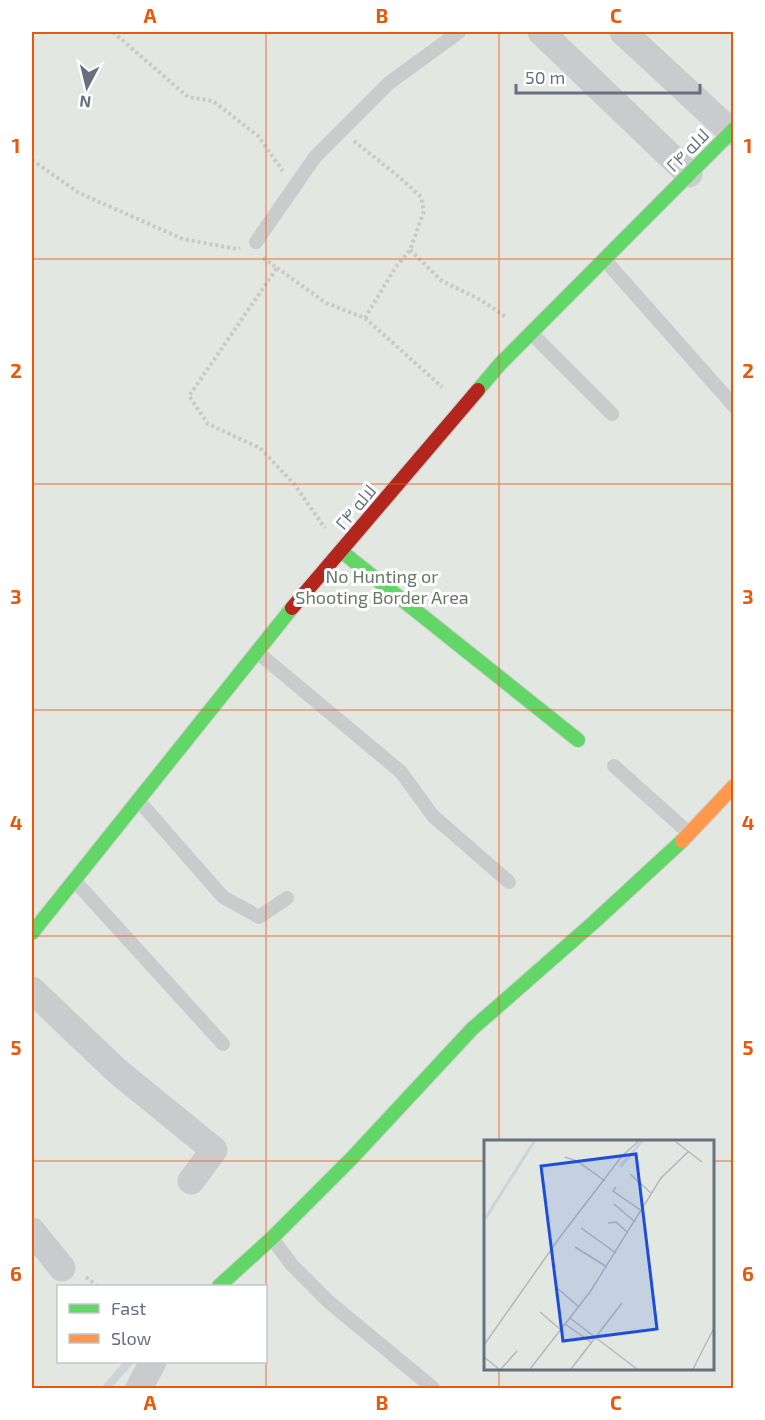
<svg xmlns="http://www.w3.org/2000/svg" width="765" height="1420" font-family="'Exo 2',Cairo,sans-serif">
<rect width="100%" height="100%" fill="#f4f5f3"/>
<path fill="#e3e7e2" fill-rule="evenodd" d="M32 32H733V1388H32ZM486 1141H712V1368H486ZM58 1286H266V1362H58Z"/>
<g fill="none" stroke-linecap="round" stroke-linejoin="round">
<path stroke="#ced3d7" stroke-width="8" d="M106 1388 129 1362"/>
<g stroke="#d0d1d1" stroke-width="16">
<path id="fast" d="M478 390 500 364 734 129
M341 551 578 740
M32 933 292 608
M219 1286 272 1238 352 1158 472 1029 593 923 682 841"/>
</g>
<g stroke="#d0d1d1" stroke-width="16">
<path id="slow" d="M682 841 734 786"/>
</g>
<g stroke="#d0d1d1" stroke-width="16">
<path id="jam" d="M292 608 478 390"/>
</g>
<path stroke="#c9c9c9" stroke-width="4" stroke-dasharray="3 3" stroke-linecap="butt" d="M113 32 188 97 213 101 258 136 283 171
M354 141 398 176 421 197 424 211 410 250 395 268 365 318
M32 160 79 193 183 239 237 249 240 248
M410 250 442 281 481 300 507 318
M263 258 277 268 189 396 208 424 260 448 294 484 325 528
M277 268 326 303 365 318 442 387
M86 1277 97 1286"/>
<path stroke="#cacbcd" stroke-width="14" d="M256 242 315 157 389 83 459 32
M604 259 734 406
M531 333 612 414
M257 652 401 772 433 816 509 882
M614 766 690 834
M138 800 223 897 259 917 287 898
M74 880 223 1044
M272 1238 291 1264 329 1302 433 1388"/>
<path stroke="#cacbcd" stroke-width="27" d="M541 32 689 174
M623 32 731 132
M32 990 117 1071 214 1150 191 1181
M32 1231 62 1268
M139 1388 153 1362"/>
<use href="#fast" stroke="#63d668" stroke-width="14"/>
<use href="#slow" stroke="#ff974d" stroke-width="14"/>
<use href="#jam" stroke="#b3261e" stroke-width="14"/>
</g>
<path fill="none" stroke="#e8590c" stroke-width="1.5" stroke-opacity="0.55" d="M266 32V1388M499 32V1141M32 259H734M32 484H734M32 710H734M32 936H734M32 1161H486M712 1161H734M499 1368V1388"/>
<g text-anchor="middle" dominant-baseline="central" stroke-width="6" stroke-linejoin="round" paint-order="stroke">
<g font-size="18" fill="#677081" stroke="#fff">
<text transform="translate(687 150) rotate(-45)">لاله ۲۴</text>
<text transform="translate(355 507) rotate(-50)">لاله ۲۴</text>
</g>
<g font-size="18" fill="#657965" stroke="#fff">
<text x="382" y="576">No Hunting or<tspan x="382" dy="21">Shooting Border Area</tspan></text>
</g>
</g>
<g transform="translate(484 1140)">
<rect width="230" height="230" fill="#f4f5f3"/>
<path d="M0 0H229V229H0Z" fill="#e3e7e2"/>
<path fill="none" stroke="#ced3d7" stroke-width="3" d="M136 27 159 0M1 79 51 0"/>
<path fill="none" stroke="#b4b8be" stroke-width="1.5" d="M192 2 218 22M81 17 93 21 121 41M146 34 167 53M132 47 129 51 158 71M130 64 151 82M124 83 132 82 144 93M97 88 132 113M91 107 123 127M73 148 95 167M56 172 77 190M86 178 153 229M81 184 108 203M0 205 76 97 138 16 156 0M0 217 15 229M17 229 33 211M46 229 106 152 177 38 204 12M87 229 138 163M209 229 230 188"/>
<path fill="#1d4ed8" fill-opacity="0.15" stroke="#1d4ed8" stroke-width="3" d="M152 14 173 189 79 201 57 26Z"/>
<rect width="230" height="230" fill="none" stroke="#677081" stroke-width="3"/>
</g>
<rect width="765" height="1420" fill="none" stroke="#ffffff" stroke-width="66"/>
<rect x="57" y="1285" width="210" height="78" fill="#ffffff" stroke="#c2c6cd" stroke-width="1.5"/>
<rect x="69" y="1304" width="30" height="9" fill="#63d668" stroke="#c2c6cd" stroke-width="1.5"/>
<text x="111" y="1315" font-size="18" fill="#677081">Fast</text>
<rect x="69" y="1334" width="30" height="9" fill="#ff974d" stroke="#c2c6cd" stroke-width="1.5"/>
<text x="111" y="1345" font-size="18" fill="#677081">Slow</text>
<g transform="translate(87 87) rotate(187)" stroke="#ffffff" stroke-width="4.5" paint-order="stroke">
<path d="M0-4.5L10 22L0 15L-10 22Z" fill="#677081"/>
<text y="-9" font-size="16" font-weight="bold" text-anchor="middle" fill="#677081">N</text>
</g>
<path d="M516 84v9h184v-9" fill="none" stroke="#677081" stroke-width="3"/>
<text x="525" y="84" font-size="18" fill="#677081" stroke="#ffffff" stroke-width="4.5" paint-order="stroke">50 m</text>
<rect x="33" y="33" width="699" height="1354" fill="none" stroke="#e8590c" stroke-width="2"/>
<g font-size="20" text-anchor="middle" font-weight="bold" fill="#e8590c">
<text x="150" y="23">A</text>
<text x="382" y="23">B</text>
<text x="616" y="23">C</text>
<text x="16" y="153">1</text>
<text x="748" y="153">1</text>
<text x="16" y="378">2</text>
<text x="748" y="378">2</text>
<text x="16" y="604">3</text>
<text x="748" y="604">3</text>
<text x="16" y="830">4</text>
<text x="748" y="830">4</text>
<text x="16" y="1055">5</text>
<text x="748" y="1055">5</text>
<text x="16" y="1281">6</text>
<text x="748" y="1281">6</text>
<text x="150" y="1410">A</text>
<text x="382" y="1410">B</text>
<text x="616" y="1410">C</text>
</g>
</svg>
